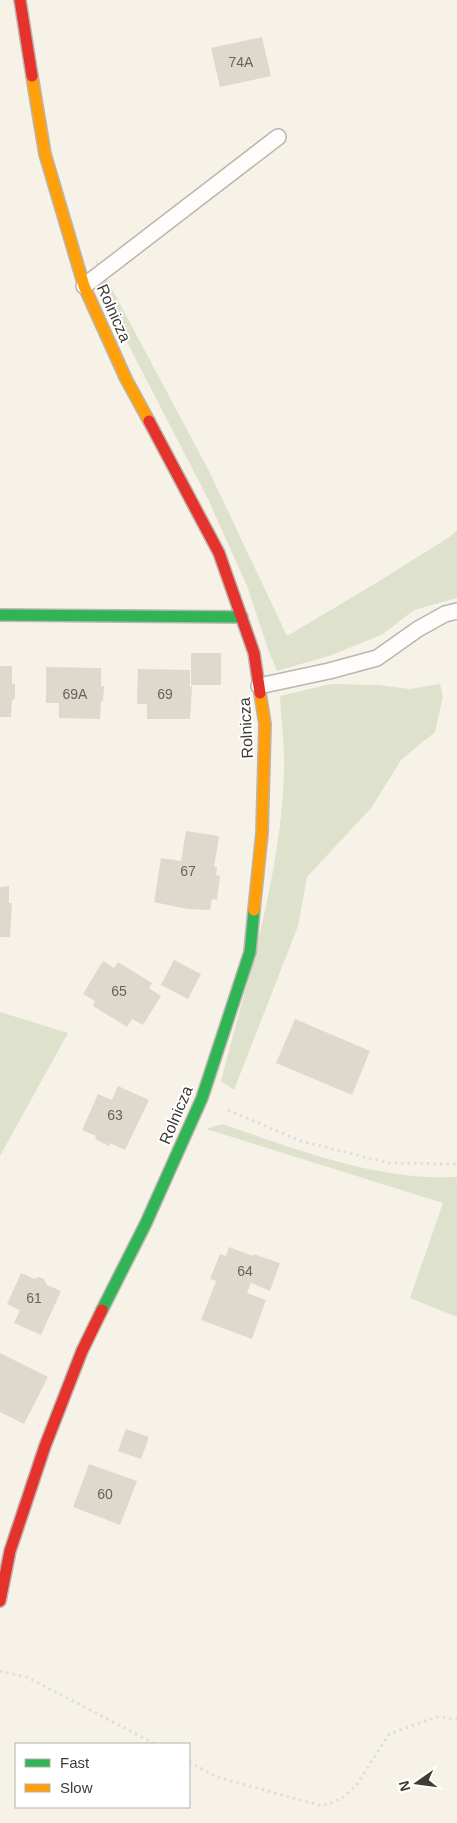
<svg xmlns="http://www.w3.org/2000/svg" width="457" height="1823" font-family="Arial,sans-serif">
<rect width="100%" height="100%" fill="#f6f2e8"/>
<path fill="#dee2cd" d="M96 259 209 471 287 636 376 583 451 536 457 530V598L414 610 383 634 332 655 277 671 269 652 247 586 208 499 99 288Z
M331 684 378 685 410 689 440 684 443 697 435 732 401 760 372 807 307 877 298 926 234 1090 221 1081C247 980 281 876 284 772 285 747 281 721 280 696Z
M0 1012 68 1033 0 1156Z
M222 1124C297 1149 376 1181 457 1177V1317L410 1298 443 1203 206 1129Z"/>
<path fill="#ded9cd" d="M262 37 271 76 220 87 211 48Z
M191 653H221V685H191Z
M0 666H12V684H15V699L12 700 11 717H0Z
M46 667 101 668V686H104L103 701H101L100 719 59 718V703H46Z
M138 669 190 670V686H192L190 719H147V704H137Z
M186 831 219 836 214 867H217L216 875 220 876 217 900 212 899 210 910 187 909 154 902 161 858 181 861Z
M9 886V903H12L10 937H0V887Z
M174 960 201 974 188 999 161 985Z
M103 961 114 968 118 962 152 983 149 988 161 996 143 1025 132 1019 127 1027 93 1006 95 1001 83 994Z
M295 1019 370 1051 352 1095 276 1063Z
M118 1086 149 1100 125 1150 110 1143 109 1146 95 1139 96 1136 82 1130 98 1094 112 1100Z
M229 1247 253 1256V1254L280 1263 270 1291 251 1283 247 1293 266 1300 252 1339 201 1320 216 1281 210 1279 220 1254 226 1256Z
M21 1273 34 1279 39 1277 44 1279 47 1285 61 1291 41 1335 14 1323 20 1310 7 1304Z
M0 1353 48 1377 24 1424 0 1412Z
M126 1429 149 1437 141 1459 118 1451Z
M89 1464 137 1481 120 1525 73 1507Z"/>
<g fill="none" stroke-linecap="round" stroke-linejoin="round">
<g stroke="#bab6ae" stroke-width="18">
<path id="lane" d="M84 286 278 137
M259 686 329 671 377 658 418 629 445 614 457 611"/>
</g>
<g stroke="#bab6ae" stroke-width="14">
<path id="fast" d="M0 615 242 617
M102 1310 146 1223 202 1098 250 952 254 910"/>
</g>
<g stroke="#bab6ae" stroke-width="14">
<path id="slow" d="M32 76 45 154 84 286 126 379 149 421
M254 910 262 833 265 724 260 693"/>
</g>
<g stroke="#bab6ae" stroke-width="14">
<path id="jam" d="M20 0 32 76
M149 421 219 553 254 653 260 693
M0 1601 10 1551 45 1446 82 1351 102 1310"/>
</g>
<path stroke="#dfdeda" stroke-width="3" stroke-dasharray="2.5 4" stroke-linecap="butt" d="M228 1110 301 1141 389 1163 457 1164
M0 1671 27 1677 155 1744
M189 1762 217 1777 322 1806 341 1799 356 1786 389 1734 437 1717 457 1719"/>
<use href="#lane" stroke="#fefdfc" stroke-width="15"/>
<use href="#fast" stroke="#30b455" stroke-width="11"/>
<use href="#slow" stroke="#ff9f0a" stroke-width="11"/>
<use href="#jam" stroke="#e5322d" stroke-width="11"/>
</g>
<g text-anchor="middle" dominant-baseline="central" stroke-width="4" stroke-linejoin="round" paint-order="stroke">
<g font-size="14" fill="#66635a">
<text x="241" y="62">74A</text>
<text x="75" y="694">69A</text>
<text x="165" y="694">69</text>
<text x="188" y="871">67</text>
<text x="119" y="991">65</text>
<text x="115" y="1115">63</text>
<text x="245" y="1271">64</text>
<text x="34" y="1298">61</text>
<text x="105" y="1494">60</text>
</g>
<g font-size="16" fill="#3e3c34" stroke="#fff">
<text transform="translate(114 313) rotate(66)">Rolnicza</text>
<text transform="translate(246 728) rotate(-93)">Rolnicza</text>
<text transform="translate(176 1115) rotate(-67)">Rolnicza</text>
</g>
</g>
<rect x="15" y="1743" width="175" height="65" fill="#ffffff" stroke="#b2b1ae"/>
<rect x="25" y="1759" width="25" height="8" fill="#30b455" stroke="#b2b1ae"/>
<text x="60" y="1768" font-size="15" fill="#3e3c34">Fast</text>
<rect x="25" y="1784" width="25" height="8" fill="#ff9f0a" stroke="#b2b1ae"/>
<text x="60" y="1793" font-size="15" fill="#3e3c34">Slow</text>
<g transform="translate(417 1783) rotate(256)" stroke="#ffffff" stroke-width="4" paint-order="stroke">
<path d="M0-4L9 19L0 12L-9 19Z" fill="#3e3c34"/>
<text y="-8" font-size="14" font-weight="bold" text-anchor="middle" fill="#3e3c34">N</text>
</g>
</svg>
